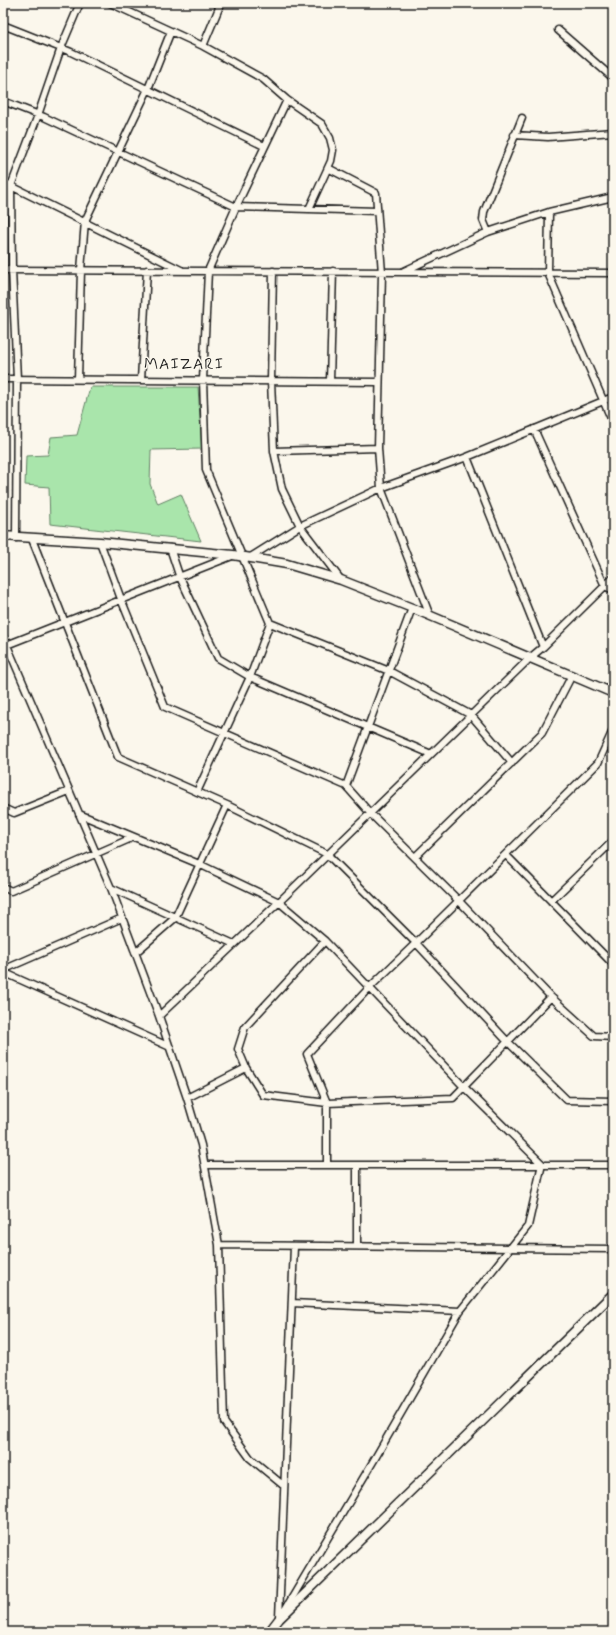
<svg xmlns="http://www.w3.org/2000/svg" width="616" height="1635" font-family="Mynerve,sans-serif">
<rect width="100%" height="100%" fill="#fbf7ec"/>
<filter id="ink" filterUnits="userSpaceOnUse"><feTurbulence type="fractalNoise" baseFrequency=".025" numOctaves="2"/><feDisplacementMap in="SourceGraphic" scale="8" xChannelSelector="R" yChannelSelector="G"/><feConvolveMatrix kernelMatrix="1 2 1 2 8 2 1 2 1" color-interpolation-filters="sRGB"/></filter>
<g filter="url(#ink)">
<path fill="#a9e5ab" stroke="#628064" d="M90 387H198L202 449 151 450 150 484 158 504 181 494 201 541 50 524 49 487 25 485 26 456 48 455 51 437 77 435Z"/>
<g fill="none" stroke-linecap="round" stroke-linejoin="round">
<g stroke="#1c1c1c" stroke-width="9">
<path id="minor" d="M110 3 203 46 263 79 287 100 322 124 330 138 333 150 331 161 309 209
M3 25 71 52 264 146
M558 30 613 78
M203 46 219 8 217 3
M287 100 236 207 208 271 203 380 206 470 270 623 389 671 471 715 512 763
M3 101 44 117 236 207 377 211
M514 135 548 137 613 132
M328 168 376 193 382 273 378 448 381 488 430 616
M3 182 181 270
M549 212 548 273 613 423
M488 232 483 220 484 212 522 118
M3 270 613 273
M273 271 271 381 274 451 282 489 300 526 341 580
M404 271 488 232 549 212 613 197
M3 379 379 382
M78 379 81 270 85 221 148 89 171 31
M141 380 147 270
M330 381 333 271
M534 429 605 586 613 590
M274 451 378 448
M467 457 543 647
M16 538 17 379 12 270 11 186 38 115 61 48 80 3
M32 539 118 757 227 805 327 854 416 943 507 1041 567 1100 613 1101
M100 542 121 599 165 707 346 786 370 813 459 901 551 997 594 1036 613 1037
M170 548 179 575 218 658 250 677 431 754
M249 558 300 526 381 488 467 457 613 397
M3 636 111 888 159 1016 187 1098 201 1145 219 1245 224 1422 250 1458 284 1486
M4 646 232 556
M3 654 7 645
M346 786 412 608
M197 792 250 677 270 623
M3 808 14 813 69 791
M79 814 199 864 279 902 325 941 465 1088 542 1164 528 1226 460 1311 374 1460 283 1613
M506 855 613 964
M415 857 542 733 572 675
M3 887 11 891 134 837
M111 888 234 944
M551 901 613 841
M325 941 245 1027 238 1049 246 1068 263 1095 327 1103 453 1098 551 997
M135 953 175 918 227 805
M3 970 122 918
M3 972 170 1047
M159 1016 279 902 531 657 543 647 613 578
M187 1098 246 1068
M205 1165H613
M327 1165V1103L307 1054 369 988 416 943 598 763 613 730
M357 1165V1246
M219 1245 613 1249
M292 1303 460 1311
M279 1618 294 1246"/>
</g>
<g stroke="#1c1c1c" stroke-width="11">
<path id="secondary" d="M3 536 100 542 233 555 287 564 341 580 412 608 613 693
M269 1632 279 1619 613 1294"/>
</g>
<use href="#minor" stroke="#fbf7ec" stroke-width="6"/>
<use href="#secondary" stroke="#fbf7ec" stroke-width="8"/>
</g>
</g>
<g text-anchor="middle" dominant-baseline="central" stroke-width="3" stroke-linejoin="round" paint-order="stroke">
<g font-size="16" letter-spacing="1" fill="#1c1c1c" stroke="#fbf7ec">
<text x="184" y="364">MAIZARI</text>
</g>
</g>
<rect width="616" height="1635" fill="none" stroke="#fbf7ec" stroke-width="16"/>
<rect x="8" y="8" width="600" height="1619" fill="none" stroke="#1c1c1c" stroke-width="1.5" filter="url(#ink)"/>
</svg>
